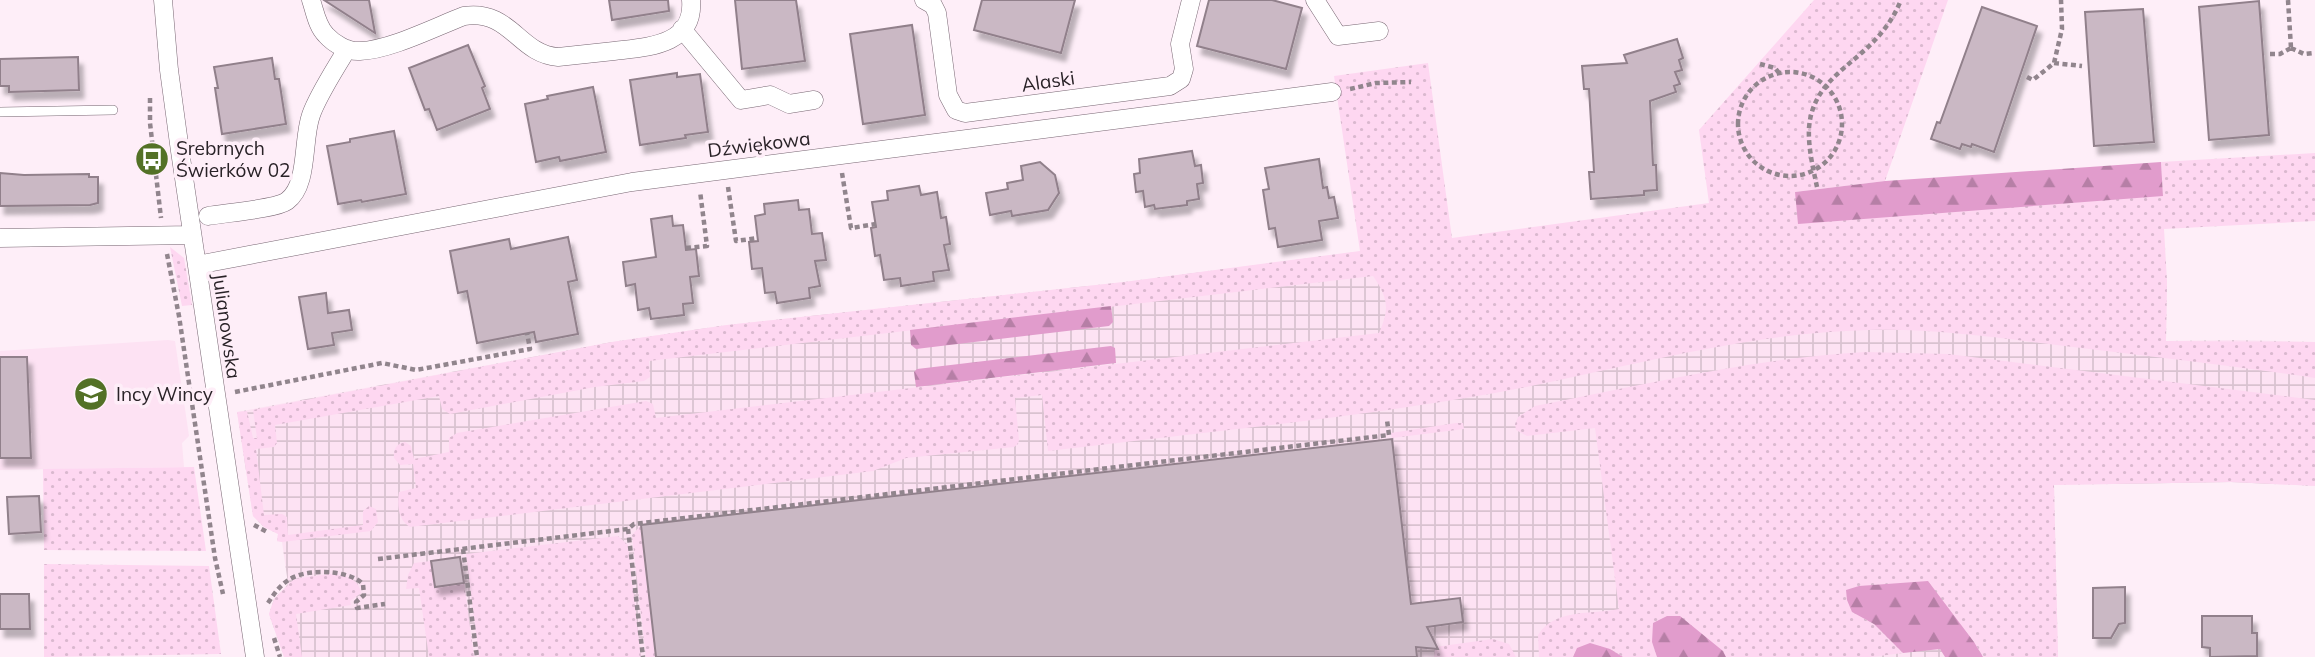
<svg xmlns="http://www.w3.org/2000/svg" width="2315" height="657" font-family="Mulish,sans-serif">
<defs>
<pattern id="industrial-grid" width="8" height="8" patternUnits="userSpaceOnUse" patternTransform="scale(1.75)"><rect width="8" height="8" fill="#fde2f3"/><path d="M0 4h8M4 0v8" fill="none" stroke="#d9c2d0"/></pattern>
<pattern id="green-dots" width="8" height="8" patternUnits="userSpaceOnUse" patternTransform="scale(1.75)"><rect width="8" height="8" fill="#fed7f1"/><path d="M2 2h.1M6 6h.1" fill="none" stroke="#dab8cf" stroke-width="1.8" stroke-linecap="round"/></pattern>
<pattern id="forest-firs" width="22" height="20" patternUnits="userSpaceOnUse" patternTransform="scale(1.75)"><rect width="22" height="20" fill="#e19ccc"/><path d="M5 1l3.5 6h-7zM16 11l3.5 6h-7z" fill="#b67fa6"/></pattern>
<filter id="shadow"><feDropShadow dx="4.5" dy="8" stdDeviation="2" flood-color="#0004"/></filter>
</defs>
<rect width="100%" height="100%" fill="#feeef8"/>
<path fill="#fde2f3" d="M168 340 175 341 189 436 182 443 184 467 0 470V351Z"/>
<path fill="url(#industrial-grid)" d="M1396 247 2167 281 2166 341 2235 340 2315 342V486L2231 482 2054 485 2058 657H284L269 614 274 599 288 584 282 542 277 541 278 534 264 527 253 516 237 412 612 342 727 325 1124 282Z"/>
<path fill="url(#green-dots)" d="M1814 0H1948L1885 181 1795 192 2163 195 2161 162 2315 153V221L2164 229 2167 281 2166 341 2315 342V378C2234 366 2154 357 2073 347 2005 339 1937 328 1868 330 1741 333 1619 370 1495 393 1347 419 1197 433 1048 451L1042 395 1015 398 1019 440 1018 444 1014 447 906 458 873 471 476 519 410 527C398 520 397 505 399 492L416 488 413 464 400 465 394 458C393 449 397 443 405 442L411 446 414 459 449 452V438L457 433 646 401 653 404 656 418 1379 333C1390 308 1388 298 1373 276L649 361 650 377 644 381 595 387 450 414 442 409 439 396 275 425 277 443 274 447 256 449 264 515 282 514 287 517 288 535 363 525V511L369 506 376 509 378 522 371 531 282 542 277 541 278 534 264 527 253 516 237 412 247 411 253 438H257L253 410 612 342 727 325 1124 282 1360 251 1334 76 1428 63 1452 238 1709 203 1699 130Z
M170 247 184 258 192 305 182 306Z
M1865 352 1948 354 2315 400V486L2231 482 2054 485 2058 657H1983L1974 642 1954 617 1852 612 1874 624 1903 653 1871 657H1726L1723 651 1652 642 1657 657H1623L1610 649 1574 654 1573 657H1539L1538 635C1555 608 1591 615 1619 609L1595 428 1527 436 1516 430 1515 424 1518 417 1535 406C1644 385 1754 358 1865 352Z
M1456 423H1463L1464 429 1392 438 1391 433Z
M194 467 206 551 44 550 43 469Z
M641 525 656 657H646L632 535Z
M618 536 628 545 641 657H479L466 554Z
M431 561 435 587 464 583 474 657H429L419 588 406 589 408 575 414 563Z
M44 564 209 566 221 654 44 657Z
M329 574C342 575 359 577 361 593L350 601 351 605 296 614 302 657H284L269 614 274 599 294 579Z
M1493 639 1509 644 1516 657H1434L1435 647Z"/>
<path fill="url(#forest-firs)" d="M2161 162 2163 196 1798 224 1795 192 1885 181Z
M1111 306 1113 322 1109 326 916 349 911 345 910 330Z
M1111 346 1115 348 1116 363 916 387 914 372 917 369Z
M1928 581 1974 642 1983 657H1945L1940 649 1903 653 1874 624 1852 612 1847 600 1846 590 1859 586Z
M1667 616H1680L1723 651 1726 657H1657L1652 642 1653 623Z
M1590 643 1610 649 1623 657H1573L1577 648Z"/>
<path fill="#cab8c4" stroke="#91808b" stroke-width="2" filter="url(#shadow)" d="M324 0H369L375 33Z
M609 0H668L669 11 612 20Z
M735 0H796L805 61 742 69Z
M982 0H1075L1061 53 974 30Z
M1209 0H1272L1302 8 1286 69 1197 46Z
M2259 1 2269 135 2209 140 2199 7Z
M1982 7 2037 26 1994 152 1972 144 1971 147 1962 144 1960 149 1931 139 1937 122 1940 123Z
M2143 9 2154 142 2094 146 2085 12Z
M912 25 925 115 863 124 850 34Z
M1677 39 1683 58 1679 60 1682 70 1675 72 1680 84 1674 86 1676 92 1650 101 1653 165H1656L1657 190 1644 191V195L1591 199 1589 172H1594L1589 89H1584L1582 66 1627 63 1624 55Z
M468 45 485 86 482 88 490 109 437 130 429 109 425 110 409 68Z
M78 57 79 90 9 92V86H0V59Z
M272 58 275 79H279L286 124 222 134 215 88H218L214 67Z
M677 73V77L700 74 708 132 685 135 686 138 640 145 630 80Z
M593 87 606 152 560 161 559 157 536 162 525 104 548 99 547 96Z
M394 131 406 194 362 202 361 200 338 204 327 146 350 142V139Z
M1192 151 1195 166 1201 165 1203 183 1197 184 1199 199 1187 201V205L1155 209 1154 205 1145 207 1143 191 1136 192 1134 174 1140 173 1139 159Z
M1319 159 1323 188 1327 187 1329 198 1334 197 1338 218 1319 221 1322 240 1278 247 1275 228 1269 229 1263 190 1269 189 1265 168Z
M1040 162 1055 175 1059 193 1048 210 1012 216 1011 211 990 215 986 193 1008 189 1007 183 1023 180 1021 166Z
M0 173 24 175 89 174V177H98V203L90 205 0 206Z
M919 186 921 195 937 192 941 218 946 217 950 244 944 245 949 270 933 272 934 281 901 286 900 278 884 280 880 255 875 256 871 228 876 227 872 202 888 200 887 191Z
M798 200 799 210 809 209 812 234 822 233 826 260 815 261 820 286 809 288 810 298 777 303 775 292 765 293 762 268 752 269 749 242 758 241 755 216 765 214 764 204Z
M672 216 673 226 683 225 686 250 696 249 699 276 690 277 693 303 683 304 684 315 651 319 649 308 638 310 635 284 626 286 623 262 656 257 651 219Z
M568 237 577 280 568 282 578 334 536 342 534 332 477 343 467 291 458 293 450 251 509 239 511 249Z
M326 293 328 313 349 310 352 330 332 333 334 345 308 349 299 297Z
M0 357H27L31 458H0Z
M1392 439 1411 604 1460 598 1463 622 1427 627 1438 649 1416 647 1417 657H656L641 525Z
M39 496 41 532 9 534 7 497Z
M460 557 464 583 435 587 431 561Z
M2125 587V623L2119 624 2111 638H2093V588Z
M0 594H29L30 629H0Z
M2202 616H2252V633H2257V656L2210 657V648L2202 647Z"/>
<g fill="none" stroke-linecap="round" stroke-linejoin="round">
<g stroke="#776672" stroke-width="10">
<path id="lane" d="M0 112 113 110"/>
</g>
<g stroke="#776672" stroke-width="19">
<path id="street" d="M163 0 169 70 180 151 255 657
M311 0C315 12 317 26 326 35 334 44 348 52 360 51 390 50 435 27 464 16 511 9 518 54 558 57 577 55 595 53 614 51 646 47 695 46 691 0
M924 0 933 5 937 13 948 95 956 110 965 113 1170 86 1181 79 1184 69 1180 44 1191 0
M1315 0 1338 36 1379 31
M682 29 741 100 770 95 789 104 814 100
M208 216C224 213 276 209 287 201 309 185 302 140 311 115 318 95 336 68 347 49
M0 238 192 235
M197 265 632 182 1332 92"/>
</g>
<path stroke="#91858d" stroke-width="4.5" stroke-dasharray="5 3.5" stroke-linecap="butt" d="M2288 0 2291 48
M2291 48 2304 54 2313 53
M2270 54H2280L2291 48
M2054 63 2082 66
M1760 64 1775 68 1779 73
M1738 124a52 52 0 1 1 104 0a52 52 0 1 1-104 0Z
M2027 77 2033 80 2054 63 2062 29 2061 0
M1350 89 1376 83 1411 82
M150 98V123L161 218
M842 173 851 228 876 224
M728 187 736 241 758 238
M1817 187C1813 168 1808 147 1809 128 1812 88 1841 72 1867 48 1882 34 1894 18 1901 0
M686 248 707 246 700 191
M167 254 179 316 215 558 223 594
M235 392 382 363 416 370 530 349 527 333
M254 525 269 533
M628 529 643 657
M463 549 477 657
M378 559 628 529 634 524 1389 435 1387 420
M268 603C274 594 280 585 290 579 308 568 349 570 363 584L364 595 356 602 357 608 385 604
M274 638 280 657"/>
<use href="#lane" stroke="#fff" stroke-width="9"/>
<use href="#street" stroke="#fff" stroke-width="18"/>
</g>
<defs>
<g id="bus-disc" transform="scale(1.75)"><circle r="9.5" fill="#537126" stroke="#feeef8"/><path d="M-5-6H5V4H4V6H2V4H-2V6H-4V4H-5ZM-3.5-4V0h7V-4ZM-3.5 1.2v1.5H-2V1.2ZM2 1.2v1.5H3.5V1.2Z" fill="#fff"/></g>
<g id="school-disc" transform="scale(1.75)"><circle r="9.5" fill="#537126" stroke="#feeef8"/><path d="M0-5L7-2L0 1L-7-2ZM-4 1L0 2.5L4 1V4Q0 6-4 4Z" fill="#fff"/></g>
</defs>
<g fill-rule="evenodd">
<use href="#bus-disc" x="152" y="159"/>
<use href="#school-disc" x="91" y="394"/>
</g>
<g text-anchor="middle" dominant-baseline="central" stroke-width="7" stroke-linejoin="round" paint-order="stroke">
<g font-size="19" fill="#292227" stroke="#feeef8">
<text transform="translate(1048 81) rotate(-8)">Alaski</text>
<text transform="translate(759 144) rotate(-7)">Dźwiękowa</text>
<text transform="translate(227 326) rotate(82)">Julianowska</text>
</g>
<g font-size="19" fill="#292227" stroke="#feeef8" text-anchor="start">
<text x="176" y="148">Srebrnych<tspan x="176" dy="22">Świerków 02</tspan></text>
<text x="116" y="394">Incy Wincy</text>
</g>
</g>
</svg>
